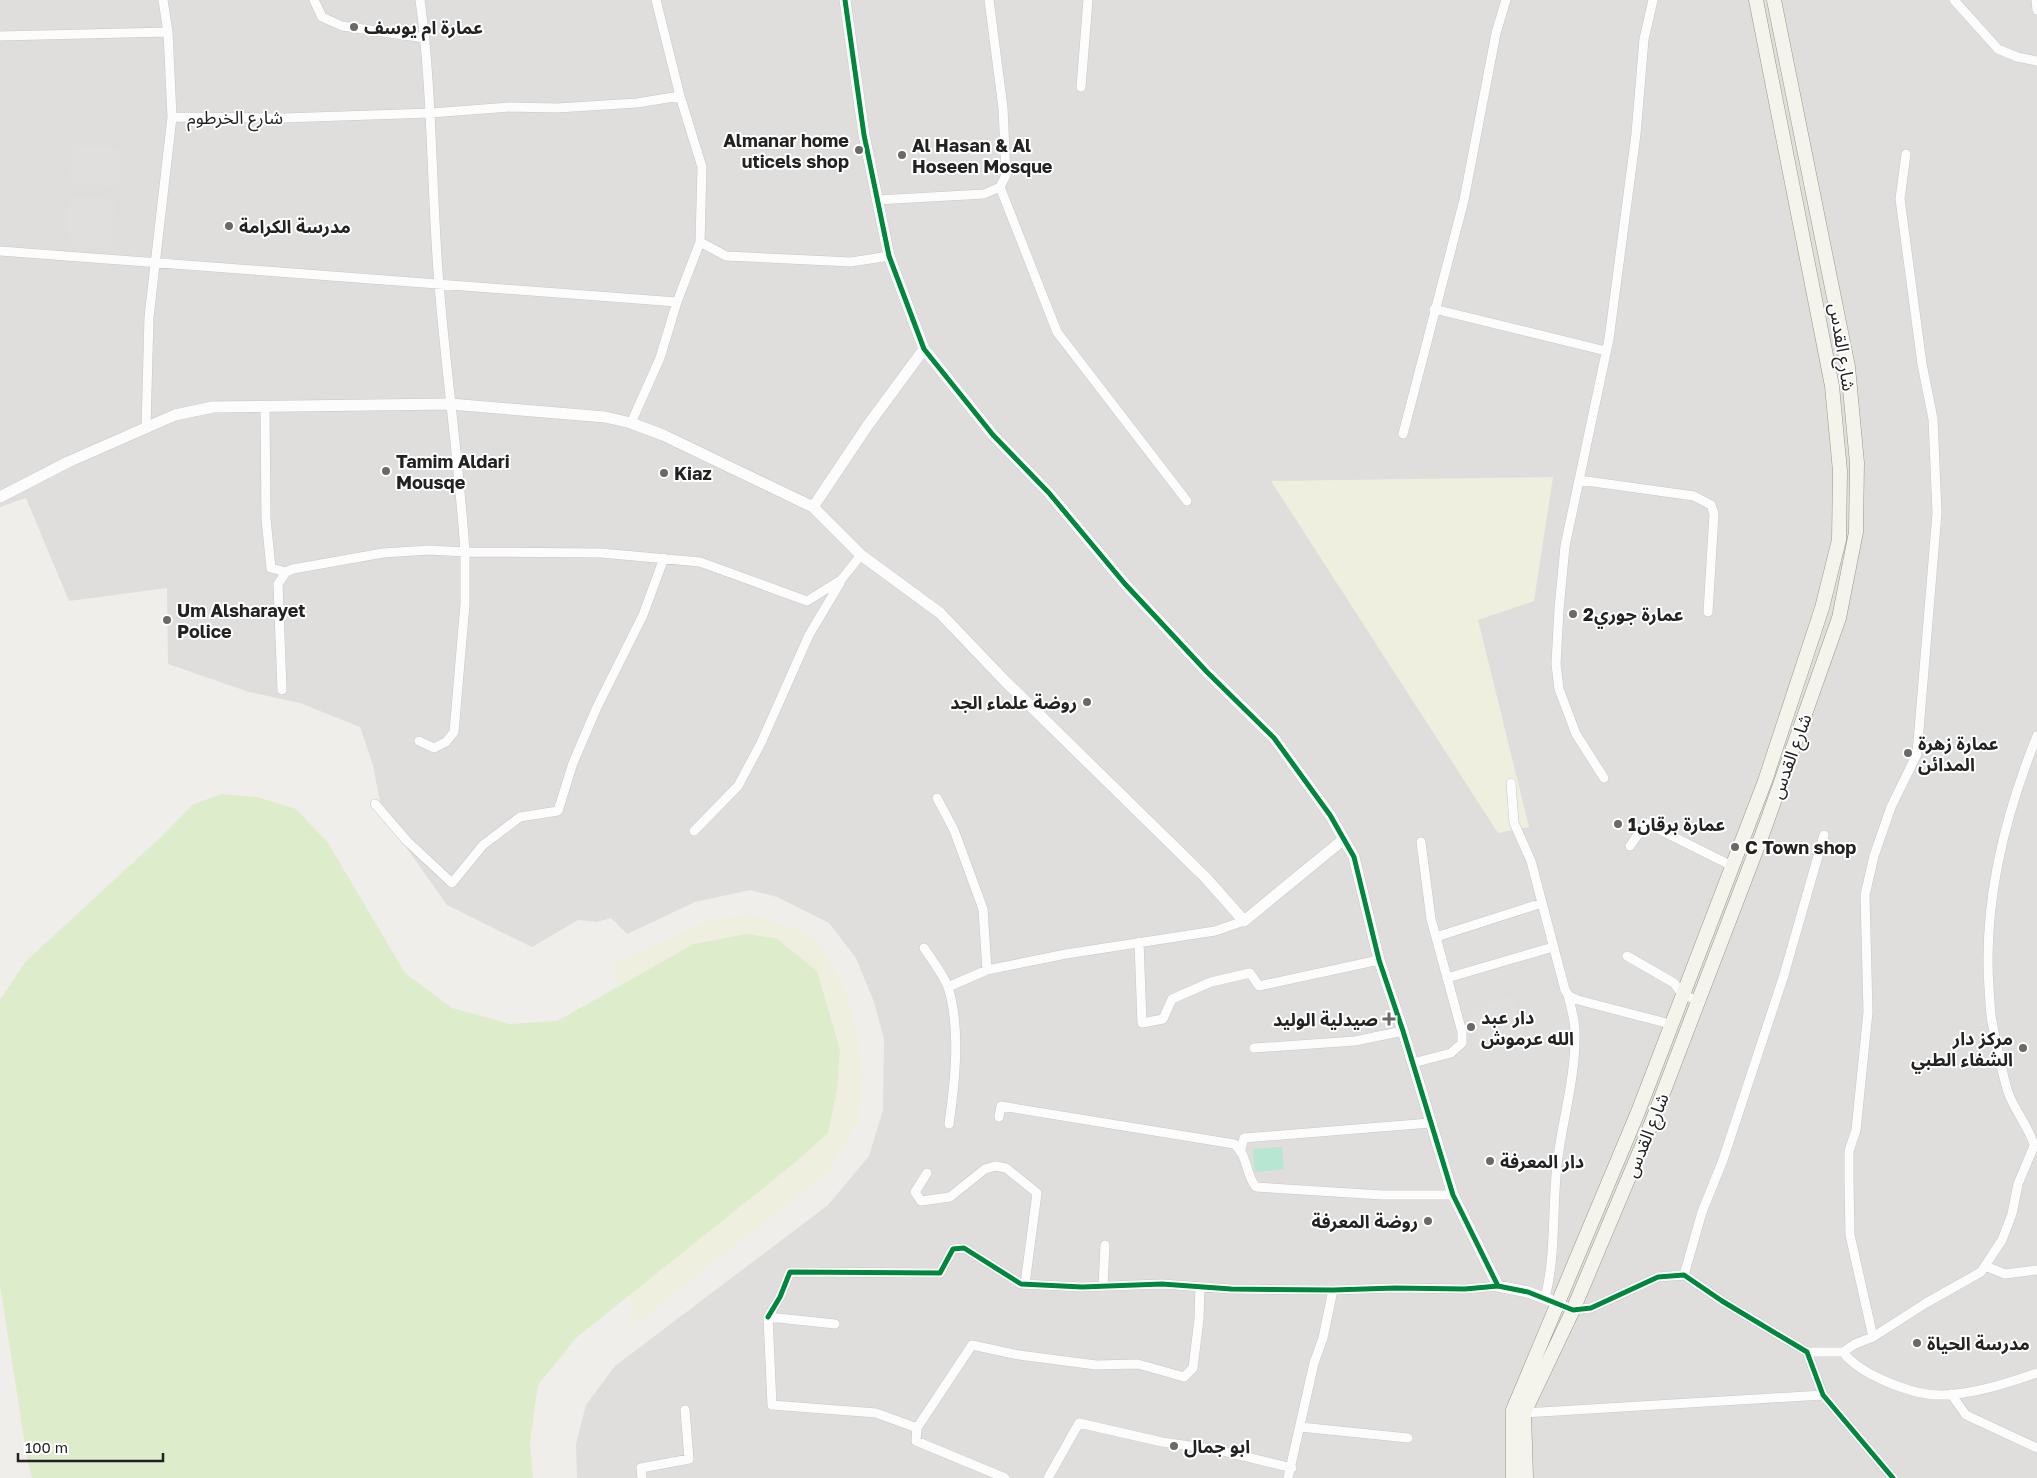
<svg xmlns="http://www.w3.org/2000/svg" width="2037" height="1478" font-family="'Golos Text','Noto Sans Arabic',sans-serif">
<rect width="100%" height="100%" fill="#f0eeeb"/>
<path fill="#dfdedc" d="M0 0H2037V1478H577L576 1444 586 1405 615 1366 828 1205 869 1156 883 1110 884 1039 874 1002 856 958 829 923 777 897 750 890 695 902 627 934 611 918 597 922 578 920 532 947 447 905 382 813 373 765 360 727 300 703 249 692 168 664 167 588 69 601 26 498 0 507Z"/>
<path fill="#efefdf" d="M1553 477 1534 601 1478 620 1529 827 1498 833 1271 481Z
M748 913 803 931 822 949 839 977 852 1009 863 1072 859 1120 828 1172 631 1327 614 964 703 923Z"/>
<path fill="#ddeccb" d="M221 794 257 797 296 809 328 843 405 973 452 1008 510 1024 557 1021 694 944 746 934 776 938 817 971 840 1050 837 1090 828 1133 792 1165 576 1338 538 1385 530 1442 533 1478H32L27 1458 0 1285V1000L26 961 162 836 192 805Z"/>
<path fill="#b7e6d2" d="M1282 1147 1284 1169 1255 1172 1253 1149Z"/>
<path fill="#e0dfde" d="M72 146 121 148 118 189 71 182 69 176Z
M76 196 115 198 111 248 75 246 66 233 68 201Z
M1512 996 1524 1034 1473 1050V1045L1478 1043 1468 1011Z"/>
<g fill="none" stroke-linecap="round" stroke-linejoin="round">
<g stroke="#c9c8c7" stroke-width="10">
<path id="minor" d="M314 0 322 17 342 26 425 38
M420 0C433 94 431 189 439 284 446 373 459 462 465 552L601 553 700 562 807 601 841 580 861 555
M1954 0 1998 49 2017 57 2037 61
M2036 0 2037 10
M0 36 168 32
M1081 87 1088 0
M172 117 283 118 431 113 510 107 557 108 637 103 680 96
M1000 187 1057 332 1187 501
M877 200 984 194 1000 187 1006 175 1003 108 989 0
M700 242 726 256 851 262 889 256
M0 251 677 302
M1434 309 1606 351
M265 407 266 519 271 568 286 572
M631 423 660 358 677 302 700 242 702 167 680 96 656 0
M146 428 149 317 172 117 168 32 163 0
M1403 434 1464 200 1496 33 1506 0
M1579 480 1694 496 1711 505 1714 514 1708 612
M282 690 278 584 286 572 293 569 383 553 429 550 465 552V604L454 732 446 742 434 748 419 741
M1604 778 1576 734 1559 689 1556 664 1559 609 1565 546 1609 339 1636 134 1644 39 1653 0
M1511 783 1514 823 1531 861 1565 990 1569 996 1578 1000 1670 1024
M937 798 954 830 983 909 987 970 1066 954 1215 931 1244 921
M375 804 407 841 452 883 483 845 520 817 558 811 573 763 597 707 643 615 664 558
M694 831 738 786 761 743 809 635 840 583
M1630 846 1646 823 1732 866
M1436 937 1542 903
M1139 942 1142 1023 1163 1019 1172 999 1211 982 1250 973 1259 986 1379 960
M924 948C932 960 943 974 948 987 961 1028 955 1082 949 1124
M1627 956 1674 983 1682 994 1698 1001
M1447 978 1553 947
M948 987 987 970
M1254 1048 1355 1041 1403 1031
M1413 1063 1451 1053 1462 1043V1032L1431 919 1421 842
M999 1117 1001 1106 1234 1144C1248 1154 1245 1175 1256 1187L1382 1195H1453
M2034 1146C2033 1134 2013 1108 2008 1092 2001 1070 1997 1045 1992 1022 1990 1011 1990 999 1989 988 1983 902 2005 815 2037 736
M1241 1149 1244 1138 1430 1123
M927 1173 915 1192 921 1201 950 1197 985 1169 995 1166 1006 1168 1037 1193 1025 1284
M1985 1266 2005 1274 2037 1270
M1684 1275 1702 1212 1723 1160 1784 975 1824 835
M1103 1286 1105 1245
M1545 1298C1556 1255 1552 1210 1557 1165 1562 1120 1576 1078 1575 1032 1575 1020 1571 1007 1568 995
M1560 1304 1573 1310 1591 1308 1658 1277 1684 1275 1722 1301 1807 1352 1823 1395 1893 1478
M768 1317 780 1297 790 1272 940 1273 953 1249 964 1248 1021 1284 1082 1287 1162 1284 1231 1289 1333 1290 1395 1288 1465 1289 1498 1286
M835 1324 768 1317 772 1405 876 1413 917 1428 916 1441 1005 1478
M1873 1337 1926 1303 1981 1272 2002 1240 2012 1214 2018 1184 2034 1146 2037 1145
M1807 1352H1843L1855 1344 1873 1337 1850 1235 1849 1182V1151L1856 1130 1868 1012 1865 895 1874 856 1891 807 1917 754 1937 513 1933 419 1922 364 1900 199 1906 154
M1843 1352C1860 1375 1914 1396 1943 1395 1974 1394 2008 1383 2037 1373
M1951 1394 1966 1415 2037 1448
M1524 1413 1823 1395
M1300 1427 1408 1438
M917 1428 972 1345 1019 1355 1096 1365 1138 1364 1184 1377 1193 1368 1199 1319 1200 1287
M642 1478 641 1468 689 1459 685 1410
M1048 1478 1079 1423 1162 1442 1218 1450 1292 1468
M1288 1478 1314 1363 1323 1338 1333 1290"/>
</g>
<g stroke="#c9c8c7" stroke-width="12">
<path id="tertiary" d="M845 0 864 135 889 256 924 349 993 435 1049 493 1125 584 1207 672 1274 738 1330 815 1354 857 1379 960 1403 1031 1453 1195 1498 1286 1528 1292 1560 1304
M0 497 68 462 175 415 213 407 450 404 605 417 631 423 663 435 813 507 868 425 924 349
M813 507 861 555 940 613 1005 681 1206 878 1244 921 1344 839"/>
</g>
<g stroke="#999a82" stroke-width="15">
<path id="secondary" d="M1513 1478V1410L1638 1112 1765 781 1822 608 1839 540 1840 471 1832 386 1756 0
M1526 1478 1524 1413 1573 1310 1650 1127 1765 827 1839 618 1856 532 1857 463 1848 367 1774 0"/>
</g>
<use href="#minor" stroke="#fdfcfc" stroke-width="9"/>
<use href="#tertiary" stroke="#fdfcfc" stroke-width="11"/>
<use href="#secondary" stroke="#f4f4ed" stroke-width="14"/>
<g stroke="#fff" stroke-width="8">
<path id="cycleway" d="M845 0 864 135 889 256 924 349 993 435 1049 493 1125 584 1207 672 1274 738 1330 815 1354 857 1379 960 1403 1031 1453 1195 1498 1286
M768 1317 780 1297 790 1272 940 1273 953 1249 964 1248 1021 1284 1082 1287 1162 1284 1231 1289 1333 1290 1395 1288 1465 1289 1498 1286 1528 1292 1573 1310 1591 1308 1658 1277 1684 1275 1722 1301 1807 1352 1823 1395 1893 1478"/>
</g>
<use href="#cycleway" stroke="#00873e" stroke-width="5"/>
</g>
<g fill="#6a6968" stroke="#fff" stroke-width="2">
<circle cx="354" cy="27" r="5"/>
<circle cx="859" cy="150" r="5"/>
<circle cx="902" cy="155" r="5"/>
<circle cx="229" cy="226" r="5"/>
<circle cx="386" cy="471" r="5"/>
<circle cx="664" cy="473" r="5"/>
<circle cx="1573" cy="614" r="5"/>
<circle cx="167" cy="620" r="5"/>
<circle cx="1087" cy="702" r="5"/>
<circle cx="1908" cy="753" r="5"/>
<circle cx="1618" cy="824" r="5"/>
<circle cx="1735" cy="847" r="5"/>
<path d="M1386.5 1011.5h5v5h5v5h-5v5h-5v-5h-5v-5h5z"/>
<circle cx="1471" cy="1027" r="5"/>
<circle cx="2023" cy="1048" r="5"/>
<circle cx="1490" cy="1161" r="5"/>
<circle cx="1428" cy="1221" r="5"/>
<circle cx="1917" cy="1343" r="5"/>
<circle cx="1174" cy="1446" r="5"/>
</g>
<g text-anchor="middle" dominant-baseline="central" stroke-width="4" stroke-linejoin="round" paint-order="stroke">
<g font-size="18" font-weight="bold" fill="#222" stroke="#fff" text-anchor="start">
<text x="364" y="27">عمارة ام يوسف</text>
<text x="849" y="140" text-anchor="end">Almanar home<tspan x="849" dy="21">uticels shop</tspan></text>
<text x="912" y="145">Al Hasan &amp; Al<tspan x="912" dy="21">Hoseen Mosque</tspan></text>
<text x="239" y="226">مدرسة الكرامة</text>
<text x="396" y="461">Tamim Aldari<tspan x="396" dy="21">Mousqe</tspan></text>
<text x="674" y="473">Kiaz</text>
<text x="177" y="610">Um Alsharayet<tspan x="177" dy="21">Police</tspan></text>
<text x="1583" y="614">عمارة جوري2</text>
<text x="1077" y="702" text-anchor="end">روضة علماء الجد</text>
<text x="1918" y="743">عمارة زهرة<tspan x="1918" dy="21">المدائن</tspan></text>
<text x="1628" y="824">1عمارة برقان</text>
<text x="1745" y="847">C Town shop</text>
<text x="1481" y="1017">دار عبد<tspan x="1481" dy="21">الله عرموش</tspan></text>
<text x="1378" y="1019" text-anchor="end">صيدلية الوليد</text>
<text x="2013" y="1038" text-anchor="end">مركز دار<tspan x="2013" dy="21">الشفاء الطبي</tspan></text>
<text x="1500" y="1161">دار المعرفة</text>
<text x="1418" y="1221" text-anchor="end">روضة المعرفة</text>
<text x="1927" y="1343">مدرسة الحياة</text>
<text x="1184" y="1446">ابو جمال</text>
</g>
<g font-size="18" fill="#222" stroke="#fff">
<text x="235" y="117">شارع الخرطوم</text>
<text transform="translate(1843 347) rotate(81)">شارع القدس</text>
<text transform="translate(1790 756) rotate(-70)">شارع القدس</text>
<text transform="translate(1646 1135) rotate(-68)">شارع القدس</text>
</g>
</g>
<path d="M18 1453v8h145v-8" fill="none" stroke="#222222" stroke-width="2.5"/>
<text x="25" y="1453" font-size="15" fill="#222222" stroke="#ffffff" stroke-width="4" paint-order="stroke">100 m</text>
</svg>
